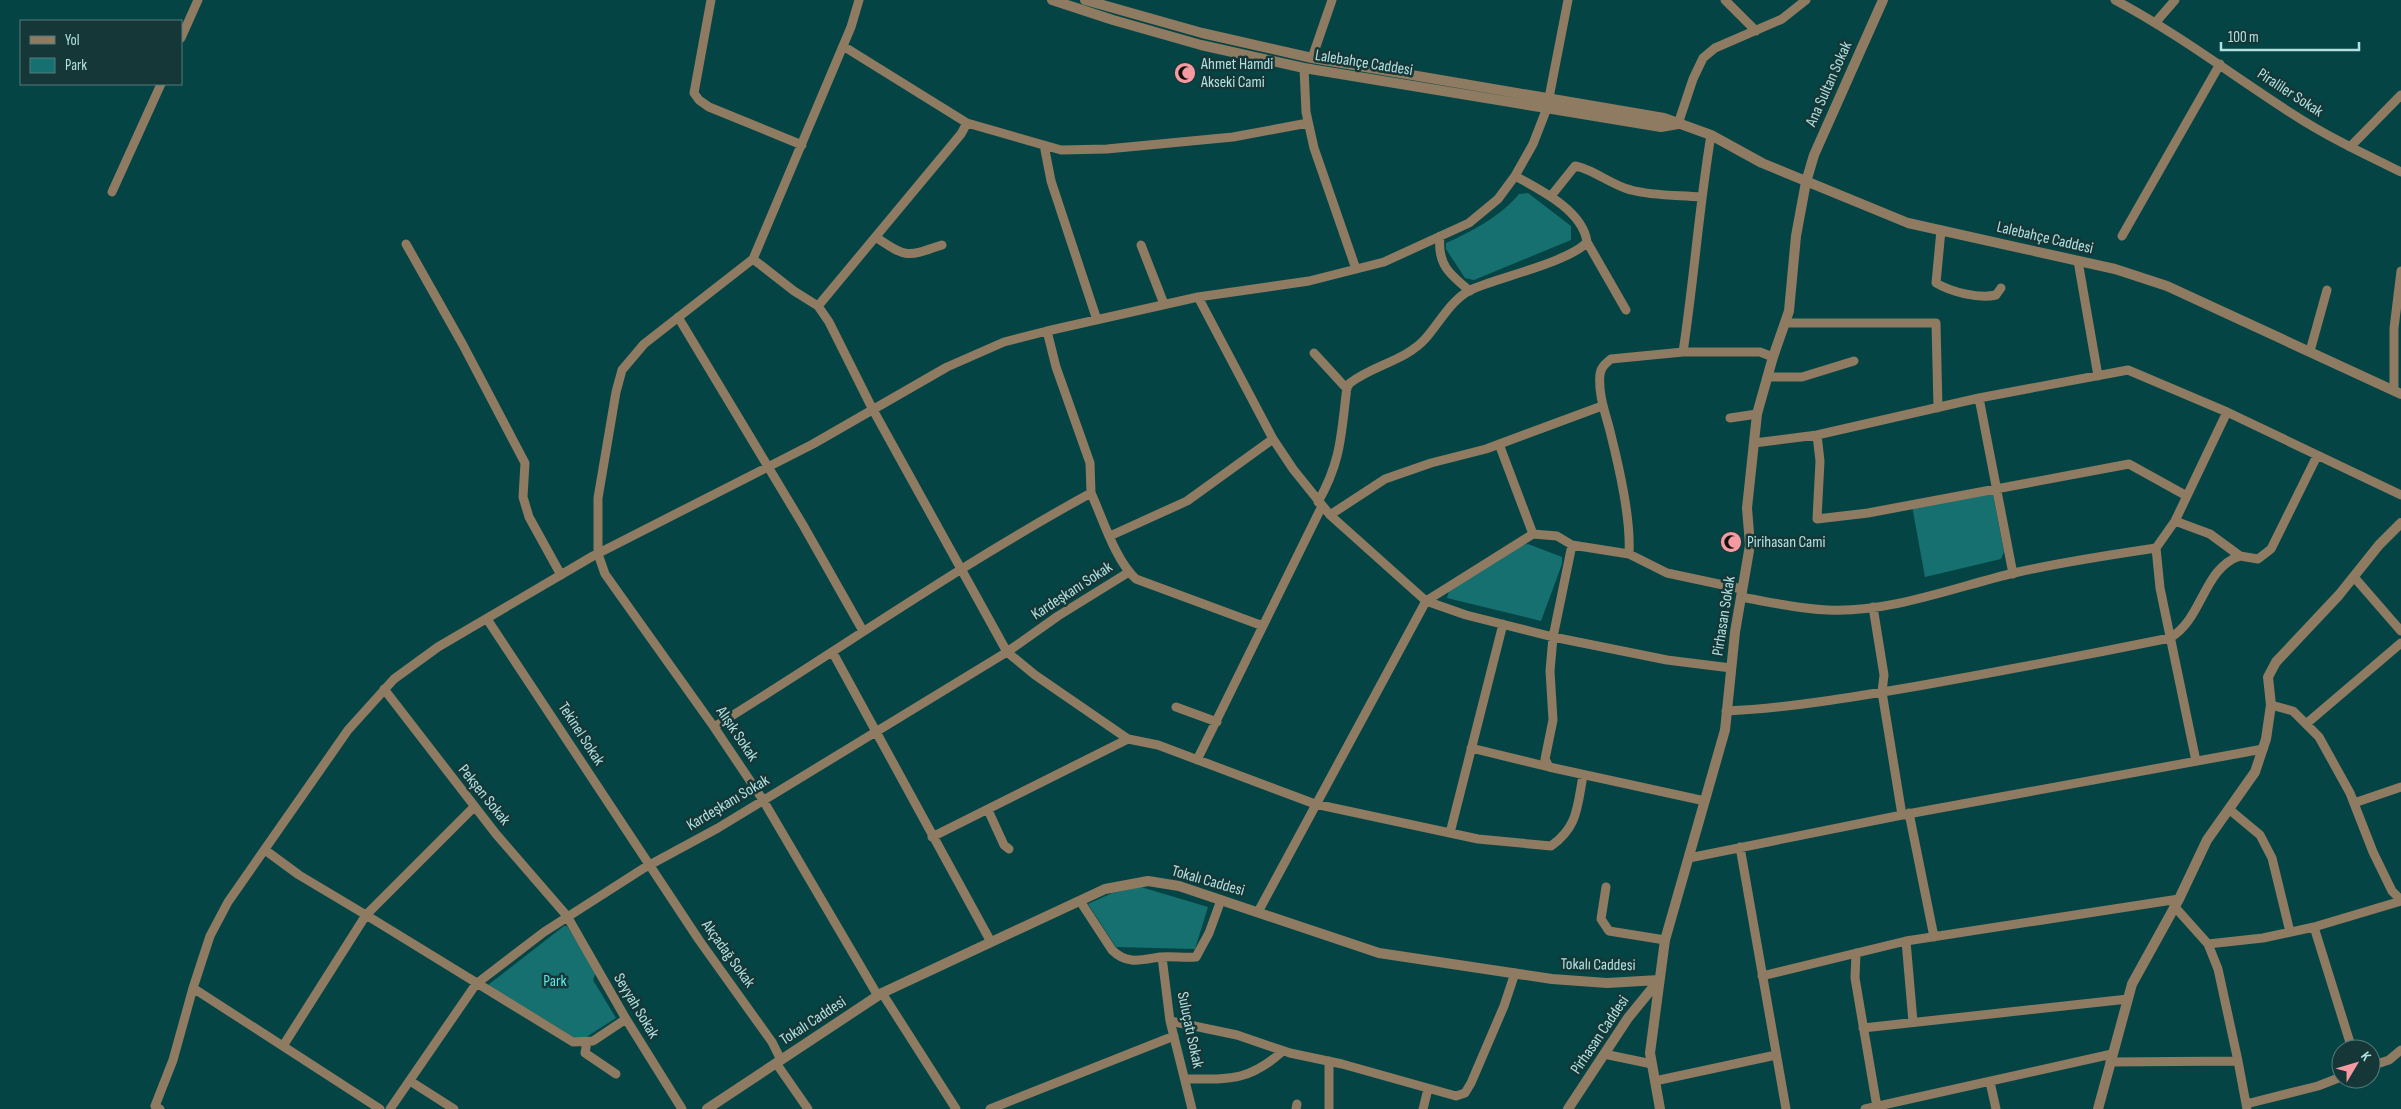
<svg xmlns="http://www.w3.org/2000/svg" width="2401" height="1109" font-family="'Sofia Sans Condensed',sans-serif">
<rect width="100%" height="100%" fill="#054444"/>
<path fill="#167070" d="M1528 193 1571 226V240L1474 280 1465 278 1446 249V243C1471 232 1501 216 1519 194Z
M1987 491 1993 495 2004 552 2001 559 1925 577 1912 506Z
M1528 544 1562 557V564L1541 621 1447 598 1449 591 1522 545Z
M1141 887 1208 907 1195 949 1116 947 1088 904 1112 893Z
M564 926H567L596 972 593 980 616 1018 580 1041 488 985Z"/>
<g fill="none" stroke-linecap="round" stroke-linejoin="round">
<path stroke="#8e7b62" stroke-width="9" d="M711 0 694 93 699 100 709 107 802 145
M859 0 851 27 753 259 644 344 622 370 616 392 598 498V554L605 574 714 727 763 800 878 996
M1725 0 1756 31
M2115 0C2177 33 2232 75 2291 113 2326 136 2364 154 2401 172
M2156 22 2175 0
M181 38 198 0
M843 46 967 123
M1312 58 1332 0
M1304 68 1306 112 1314 148 1356 269
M1678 124 1693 79 1703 58 1715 48 1782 19 1806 0
M1044 145 1051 181 1097 320
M2350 147 2401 95
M112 192 161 84
M1551 196 1575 166C1591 168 1613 186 1631 190 1653 196 1678 195 1701 197
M1941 230 1936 283C1951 292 1979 299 1996 295L2001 288
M1440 236C1437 264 1449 274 1470 291
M2122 236 2220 64
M877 238C907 258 907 257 942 245
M1587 242 1626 310
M406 244 463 345 525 463 523 497 529 517 561 575
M1141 245 1164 304
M753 259 794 291 818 306 829 322 872 408 1007 652 1035 675 1128 739
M2078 261 2098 376
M1198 297 1273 439 1293 469 1330 515 1426 601 1466 615 1553 637 1667 660 1731 668
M818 306 961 134 967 123 1061 150 1107 149 1233 137 1308 123
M678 317 803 525 863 631
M1785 323H1936L1938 408
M1047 331 1198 297 1309 281 1384 262 1469 223 1498 199 1515 176 1533 144 1547 108 1568 0
M2310 351 2327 290
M1683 352C1694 280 1699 207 1711 135
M1314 353 1347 389
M1767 377H1802L1854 361
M2394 390V328L2401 271
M1979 398 2013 574
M1730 418 1757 414
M1817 435 1820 461 1817 519 1868 513 2129 464 2185 495
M1754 443 1817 435 1979 398 2128 370 2227 412 2401 495
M1499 444 1533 534
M1091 493C1103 519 1115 560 1136 579L1263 626
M1318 502C1342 460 1341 433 1347 387L1350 383C1373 365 1405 361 1425 339 1441 321 1452 297 1475 288 1501 277 1571 261 1587 242 1583 211 1541 190 1515 176
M1330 515 1385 479 1431 463 1486 449 1602 406
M2175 521 2210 534 2240 556 2258 559 2271 549 2317 456
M1110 536 1187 501 1273 439
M1572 545 1553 637 1550 671 1553 720 1545 759 1549 767 1705 801
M1629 554C1631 518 1619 467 1610 431 1605 412 1598 394 1600 374 1601 367 1606 363 1611 359L1683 352H1760L1773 357
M2354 577 2401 631
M1741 597C1769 602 1799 609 1828 610 1890 613 1955 587 2014 573 2061 562 2109 555 2156 548
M1873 607 1884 675 1882 692 1902 815
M487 619 699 940 772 1042 781 1060
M833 653 991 942
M384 689 496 834 567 916 626 1019 682 1109
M2271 705 2293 711 2319 737 2350 793 2373 852 2392 891 2401 900
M1176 707 1217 722
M1726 711C1790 708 1854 697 1918 686 2002 671 2086 655 2170 638 2203 619 2203 568 2240 556
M2306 724 2401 643
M1471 748 1549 767
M1197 760 1322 506
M2196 761 2160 588 2156 548 2175 521 2227 412
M2354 803 2401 787
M474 807 366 915 573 1042 593 1041 626 1019
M988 810 1004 845 1009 849
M2230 810 2260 835 2272 858 2290 932
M1909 813 1934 937
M1450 833 1503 624
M932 837 1128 739 1158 745 1315 804 1478 839 1551 846C1578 827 1577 807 1583 776
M1740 847 1786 1109
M265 850 299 875 366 915 283 1046
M1689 858 1902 815 2263 749
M1606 887 1601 919 1609 931 1665 940
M1080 901 1112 950C1127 965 1141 960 1160 957 1172 956 1184 958 1196 957L1209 933 1221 900
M2174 906 2208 944 2263 938 2314 927 2401 901
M1258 912 1426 601 1533 534 1557 536 1572 545 1629 554 1667 573 1742 589
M2314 927 2352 1049
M2208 944 2218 969 2238 1061
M1856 953 1855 978 1877 1107
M1162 957 1170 1021 1192 1109
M1762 976 1906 941
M882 993 956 1109
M1170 1021 1237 1035 1290 1053 1342 1064 1456 1096 1465 1093 1471 1083 1504 1006 1515 973
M1913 1022 1906 941 2179 899
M1863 1028 2128 999
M587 1042 585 1053 616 1074
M1604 1054 1652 1064
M2110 1062 2238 1061 2247 1109
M776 1063 808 1109
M2371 1066 2389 1060 2401 1050
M1185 1079C1229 1079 1248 1082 1283 1051
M410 1081 454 1109
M1655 1081 1776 1055
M1990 1082 1996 1109
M2246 1104 2318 1086 2341 1077
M160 1109 155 1106 173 1060 193 988
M380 1109 193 988 210 936 228 902 348 730 394 679 438 647 593 556 813 444 947 367 1004 342 1047 331 1056 367 1090 463 1091 493C961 564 840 649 714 727
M390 1109 476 984 544 932 644 868 718 828 1007 652 1058 616 1129 572
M990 1109 1174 1036
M1296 1109 1297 1104
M1329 1109V1061
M1423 1109 1428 1089
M1865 1109 2112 1054"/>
<path stroke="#8e7b62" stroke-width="10" d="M1052 0 1113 20 1201 45 1304 68 1661 127 1678 124
M1085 0 1202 33 1312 58 1664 118 1711 135 1762 163 1908 223 2115 269 2167 286 2401 394
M707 1109 882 993 1105 889 1148 881 1179 886 1379 953 1552 979 1607 983 1659 980
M1568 1109 1628 1018 1659 980
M1660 1109 1650 1053 1665 940 1725 730 1735 632 1750 545 1747 508 1757 414 1773 357 1789 311 1796 236 1806 182 1814 155 1883 0
M2098 1109 2132 984 2179 899 2207 840 2255 772 2266 739 2271 705 2268 677 2276 662 2339 595 2379 545 2401 523"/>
</g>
<defs>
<g id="mosque-disc" transform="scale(1.125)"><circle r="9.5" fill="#f49aa0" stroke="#163737"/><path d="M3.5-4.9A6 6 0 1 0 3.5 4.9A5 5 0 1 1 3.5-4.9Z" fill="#111"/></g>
</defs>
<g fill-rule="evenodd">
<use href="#mosque-disc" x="1185" y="73"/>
<use href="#mosque-disc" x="1731" y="542"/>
</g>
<g text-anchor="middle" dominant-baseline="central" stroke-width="5" stroke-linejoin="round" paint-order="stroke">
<g font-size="16" fill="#b2e0e0" stroke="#163737">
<text transform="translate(1364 63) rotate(9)">Lalebahçe Caddesi</text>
<text transform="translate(1829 84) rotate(-66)">Ana Sultan Sokak</text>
<text transform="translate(2290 93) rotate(33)">Piraliler Sokak</text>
<text transform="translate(2045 238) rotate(13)">Lalebahçe Caddesi</text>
<text transform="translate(1072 591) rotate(-33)">Kardeşkanı Sokak</text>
<text transform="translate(1724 616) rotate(-81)">Pirhasan Sokak</text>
<text transform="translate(581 734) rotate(57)">Tekinel Sokak</text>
<text transform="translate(737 734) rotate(56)">Alışık Sokak</text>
<text transform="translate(484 795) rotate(51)">Pekşen Sokak</text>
<text transform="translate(728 803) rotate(-31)">Kardeşkanı Sokak</text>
<text transform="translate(1208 881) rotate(16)">Tokalı Caddesi</text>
<text transform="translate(728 954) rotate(54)">Akçadağ Sokak</text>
<text transform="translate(1598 965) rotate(1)">Tokalı Caddesi</text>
<text transform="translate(636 1006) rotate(59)">Seyyah Sokak</text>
<text transform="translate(813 1021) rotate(-33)">Tokalı Caddesi</text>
<text transform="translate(1190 1030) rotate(78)">Suluçatı Sokak</text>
<text transform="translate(1600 1035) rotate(-56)">Pirhasan Caddesi</text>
</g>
<g font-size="16" fill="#b2e0e0" stroke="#163737" text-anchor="start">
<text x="1201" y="64">Ahmet Hamdi<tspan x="1201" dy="18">Akseki Cami</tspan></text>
<text x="1747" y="542">Pirihasan Cami</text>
</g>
<g font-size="16" fill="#59e9ea" stroke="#163737">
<text x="555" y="981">Park</text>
</g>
</g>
<rect x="20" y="20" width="162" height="65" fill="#163737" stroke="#547b7b"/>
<rect x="30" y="36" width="25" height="8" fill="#8e7b62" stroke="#547b7b"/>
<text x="65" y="45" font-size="15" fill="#b2e0e0">Yol</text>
<rect x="30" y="58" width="25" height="15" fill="#167070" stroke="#547b7b"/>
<text x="65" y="70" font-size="15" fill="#b2e0e0">Park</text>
<g transform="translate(2356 1064) rotate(52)"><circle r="24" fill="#163737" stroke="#547b7b"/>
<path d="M0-4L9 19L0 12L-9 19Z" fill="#f49aa0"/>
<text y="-8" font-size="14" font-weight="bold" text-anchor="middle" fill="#b2e0e0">K</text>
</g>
<path d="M2221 42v8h138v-8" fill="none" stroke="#b2e0e0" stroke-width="2.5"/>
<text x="2228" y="42" font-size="15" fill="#b2e0e0" stroke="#163737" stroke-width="4" paint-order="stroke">100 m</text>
</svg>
